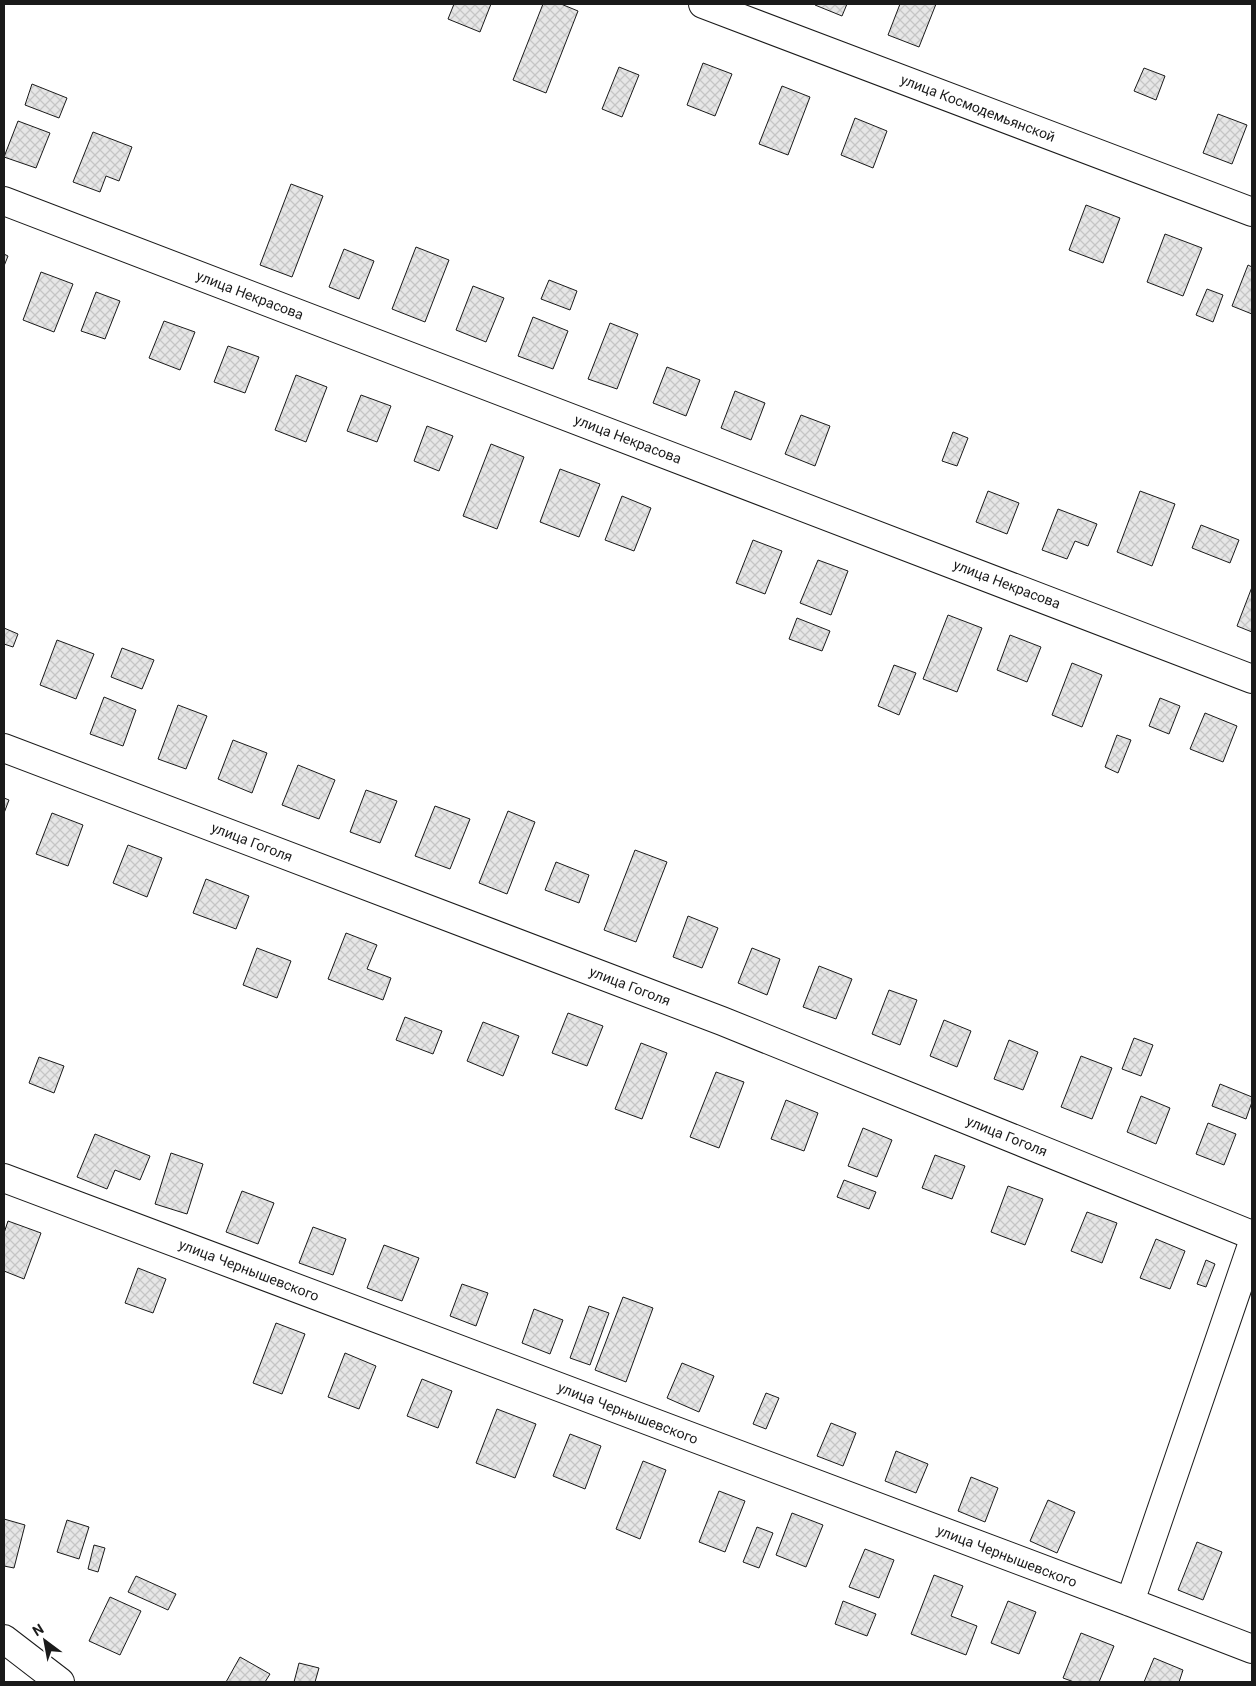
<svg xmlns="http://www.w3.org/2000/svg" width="1256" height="1686" font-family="Roboto,sans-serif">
<defs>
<pattern id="building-cross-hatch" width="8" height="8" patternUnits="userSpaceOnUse" patternTransform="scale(1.25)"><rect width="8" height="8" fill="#e6e6e6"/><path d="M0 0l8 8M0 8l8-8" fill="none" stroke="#c5c5c5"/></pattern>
</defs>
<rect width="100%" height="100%" fill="#fff"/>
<path fill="url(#building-cross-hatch)" stroke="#1a1a1a" d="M454 4H491L480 32 448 19Z
M543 4H561L578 11 546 93 513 80Z
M816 4H847L842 16 815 5Z
M900 4H936L919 47 888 35Z
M703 63 732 74 715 116 687 105Z
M619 67 639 75 622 117 602 109Z
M1144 68 1165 76 1156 100 1134 91Z
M32 84 67 98 59 118 25 105Z
M782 86 810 97 788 155 759 144Z
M1218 114 1247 125 1232 164 1203 153Z
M855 118 887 131 873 168 841 155Z
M18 121 50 133 36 168 4 157Z
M93 132 132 147 119 181 106 176 100 192 73 182Z
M291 184 323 196 292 277 260 265Z
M1086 205 1120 218 1103 263 1069 250Z
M1165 234 1202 248 1183 296 1147 282Z
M416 247 449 260 425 322 392 309Z
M344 249 374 261 359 299 329 287Z
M4 254 8 256 4 266Z
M1248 265 1252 267V314L1232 306Z
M41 272 73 284 54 332 23 320Z
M549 280 577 291 570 310 541 299Z
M473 286 504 298 486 342 456 330Z
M1207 289 1223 295 1213 322 1196 315Z
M96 292 120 301 105 339 81 331Z
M533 317 568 331 553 369 518 356Z
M164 321 195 332 180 370 149 358Z
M610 323 638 334 617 389 588 379Z
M228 346 259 357 245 393 214 382Z
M667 367 700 380 686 416 653 403Z
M296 375 327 387 306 442 275 430Z
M735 391 765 403 751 440 721 428Z
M361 395 391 406 377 442 347 431Z
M801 415 830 426 815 466 785 454Z
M427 426 453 436 439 471 414 461Z
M953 432 968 438 957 466 942 461Z
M491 444 524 457 497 529 463 516Z
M560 469 600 484 579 537 540 522Z
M988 491 1019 503 1007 534 976 522Z
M1140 491 1175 504 1152 566 1117 552Z
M622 496 651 508 634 551 605 540Z
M1058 509 1097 524 1088 546 1075 541 1067 559 1042 550Z
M1201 525 1239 540 1230 563 1192 548Z
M753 540 782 551 765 594 736 583Z
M818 560 848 571 831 615 800 603Z
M1252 587V632L1237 626Z
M948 615 982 628 957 692 923 679Z
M797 618 830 631 822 651 789 639Z
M4 628 18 634 13 647 4 644Z
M1010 635 1041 647 1027 682 997 670Z
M57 640 94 654 76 699 40 685Z
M122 648 154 660 142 689 111 677Z
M1072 663 1102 675 1082 727 1052 715Z
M894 665 916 673 899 715 878 706Z
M104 697 136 710 123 746 90 734Z
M1160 698 1180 706 1169 734 1149 726Z
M178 705 207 716 186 769 158 759Z
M1205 713 1237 726 1223 762 1190 749Z
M1117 735 1131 740 1118 773 1105 767Z
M233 740 267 753 252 793 218 779Z
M298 765 335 780 319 819 282 805Z
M366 790 397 801 380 843 350 832Z
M4 798 9 800 4 813Z
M435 806 470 819 450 869 415 856Z
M508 811 535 822 507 894 479 883Z
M52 813 83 825 68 866 36 854Z
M128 845 162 858 147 897 113 883Z
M635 850 667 862 636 942 604 930Z
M556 862 589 875 579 903 545 890Z
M206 879 249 896 236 929 193 913Z
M688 916 718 928 702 968 673 957Z
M346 933 377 945 367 969 391 978 383 1000 328 979Z
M257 948 291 961 277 998 243 985Z
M752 948 780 959 767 995 738 983Z
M819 966 852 979 836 1019 803 1007Z
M889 990 917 1000 900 1045 872 1034Z
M568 1013 603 1026 587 1066 552 1053Z
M405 1017 442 1031 433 1054 396 1040Z
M944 1020 971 1031 957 1067 930 1056Z
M483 1022 519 1036 503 1076 467 1061Z
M1134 1038 1153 1045 1141 1076 1122 1069Z
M1009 1040 1038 1052 1023 1090 994 1079Z
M641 1043 667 1053 642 1119 615 1109Z
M1081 1056 1112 1068 1092 1119 1061 1107Z
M39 1057 64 1066 54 1093 29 1083Z
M716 1072 744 1082 719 1148 690 1137Z
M1220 1084 1252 1097V1102L1246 1119 1212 1106Z
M1141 1096 1170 1108 1156 1144 1127 1132Z
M786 1100 818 1113 804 1151 771 1139Z
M1208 1123 1236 1134 1224 1165 1196 1154Z
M863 1128 892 1140 877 1177 848 1166Z
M95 1134 150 1156 140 1180 115 1170 107 1189 77 1177Z
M171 1153 203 1164 187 1214 155 1204Z
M935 1155 965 1166 952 1199 922 1188Z
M844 1180 876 1192 869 1209 837 1197Z
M1008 1186 1043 1199 1025 1245 991 1232Z
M242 1191 274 1203 258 1244 226 1232Z
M1087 1212 1117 1223 1102 1263 1071 1251Z
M8 1221 41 1233 24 1279 4 1271V1233Z
M313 1227 346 1239 333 1275 299 1263Z
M1156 1239 1185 1251 1170 1289 1140 1278Z
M384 1245 419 1258 402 1301 367 1288Z
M1206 1260 1215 1264 1206 1287 1197 1284Z
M138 1268 166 1279 153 1313 125 1303Z
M462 1284 488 1293 476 1326 450 1316Z
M623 1297 653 1308 626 1382 595 1370Z
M589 1306 609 1313 590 1365 570 1358Z
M534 1309 563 1320 550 1354 522 1343Z
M276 1323 305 1334 282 1394 253 1383Z
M345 1353 376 1366 359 1409 328 1397Z
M682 1363 714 1376 699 1412 667 1398Z
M422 1379 452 1391 438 1428 407 1416Z
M766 1393 779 1398 766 1429 753 1424Z
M497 1409 536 1424 515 1478 476 1463Z
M831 1423 856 1433 843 1466 817 1456Z
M570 1434 601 1446 585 1489 553 1476Z
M896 1451 928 1464 916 1493 885 1481Z
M643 1461 666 1470 640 1539 616 1529Z
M971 1477 998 1488 985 1522 958 1511Z
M719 1491 745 1501 725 1552 699 1542Z
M1048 1500 1075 1512 1057 1553 1030 1541Z
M792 1513 823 1525 806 1567 776 1555Z
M4 1519 25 1525 14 1568 4 1566Z
M67 1520 89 1527 79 1559 57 1552Z
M757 1527 773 1533 759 1568 743 1562Z
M1197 1542 1222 1552 1203 1600 1178 1590Z
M94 1545 105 1548 98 1572 88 1569Z
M865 1549 894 1560 879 1598 849 1587Z
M934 1575 963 1586 951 1616 977 1626 966 1655 911 1634Z
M136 1576 176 1594 168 1610 128 1592Z
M110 1597 141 1611 120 1655 89 1641Z
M843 1601 876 1614 867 1636 835 1624Z
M1008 1601 1036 1612 1019 1654 991 1643Z
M1081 1633 1114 1646 1099 1682H1074L1063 1678Z
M240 1657 270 1674 265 1682H226Z
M1154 1658 1183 1670 1179 1682H1144Z
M299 1663 319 1668 315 1682H294Z"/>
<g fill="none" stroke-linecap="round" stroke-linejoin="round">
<g stroke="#1a1a1a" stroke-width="30">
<path id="minor" d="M703 4 1252 212
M4 201 1252 679
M4 748 722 1021 1252 1235
M4 1178 1130 1602 1252 1649
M1130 1602 1252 1245
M4 1639 60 1682"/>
</g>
<use href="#minor" stroke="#fff" stroke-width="28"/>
</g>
<g text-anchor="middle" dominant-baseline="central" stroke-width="4" stroke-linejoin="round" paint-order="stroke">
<g font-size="14" fill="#1a1a1a" stroke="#fff">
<text transform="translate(978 108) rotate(21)">улица Космодемьянской</text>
<text transform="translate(250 295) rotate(21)">улица Некрасова</text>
<text transform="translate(628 439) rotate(21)">улица Некрасова</text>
<text transform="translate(1007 584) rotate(21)">улица Некрасова</text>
<text transform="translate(252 842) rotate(21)">улица Гоголя</text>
<text transform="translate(630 986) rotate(21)">улица Гоголя</text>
<text transform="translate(1007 1136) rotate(22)">улица Гоголя</text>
<text transform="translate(249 1270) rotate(21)">улица Чернышевского</text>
<text transform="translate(628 1413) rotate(21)">улица Чернышевского</text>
<text transform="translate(1007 1556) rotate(21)">улица Чернышевского</text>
</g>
</g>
<rect width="1256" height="1686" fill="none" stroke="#1a1a1a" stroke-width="10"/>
<g transform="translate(45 1641) rotate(328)" stroke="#ffffff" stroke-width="4" paint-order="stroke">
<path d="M0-4L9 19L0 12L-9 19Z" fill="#1a1a1a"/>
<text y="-8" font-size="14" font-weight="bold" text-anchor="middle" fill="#1a1a1a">N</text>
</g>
</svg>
